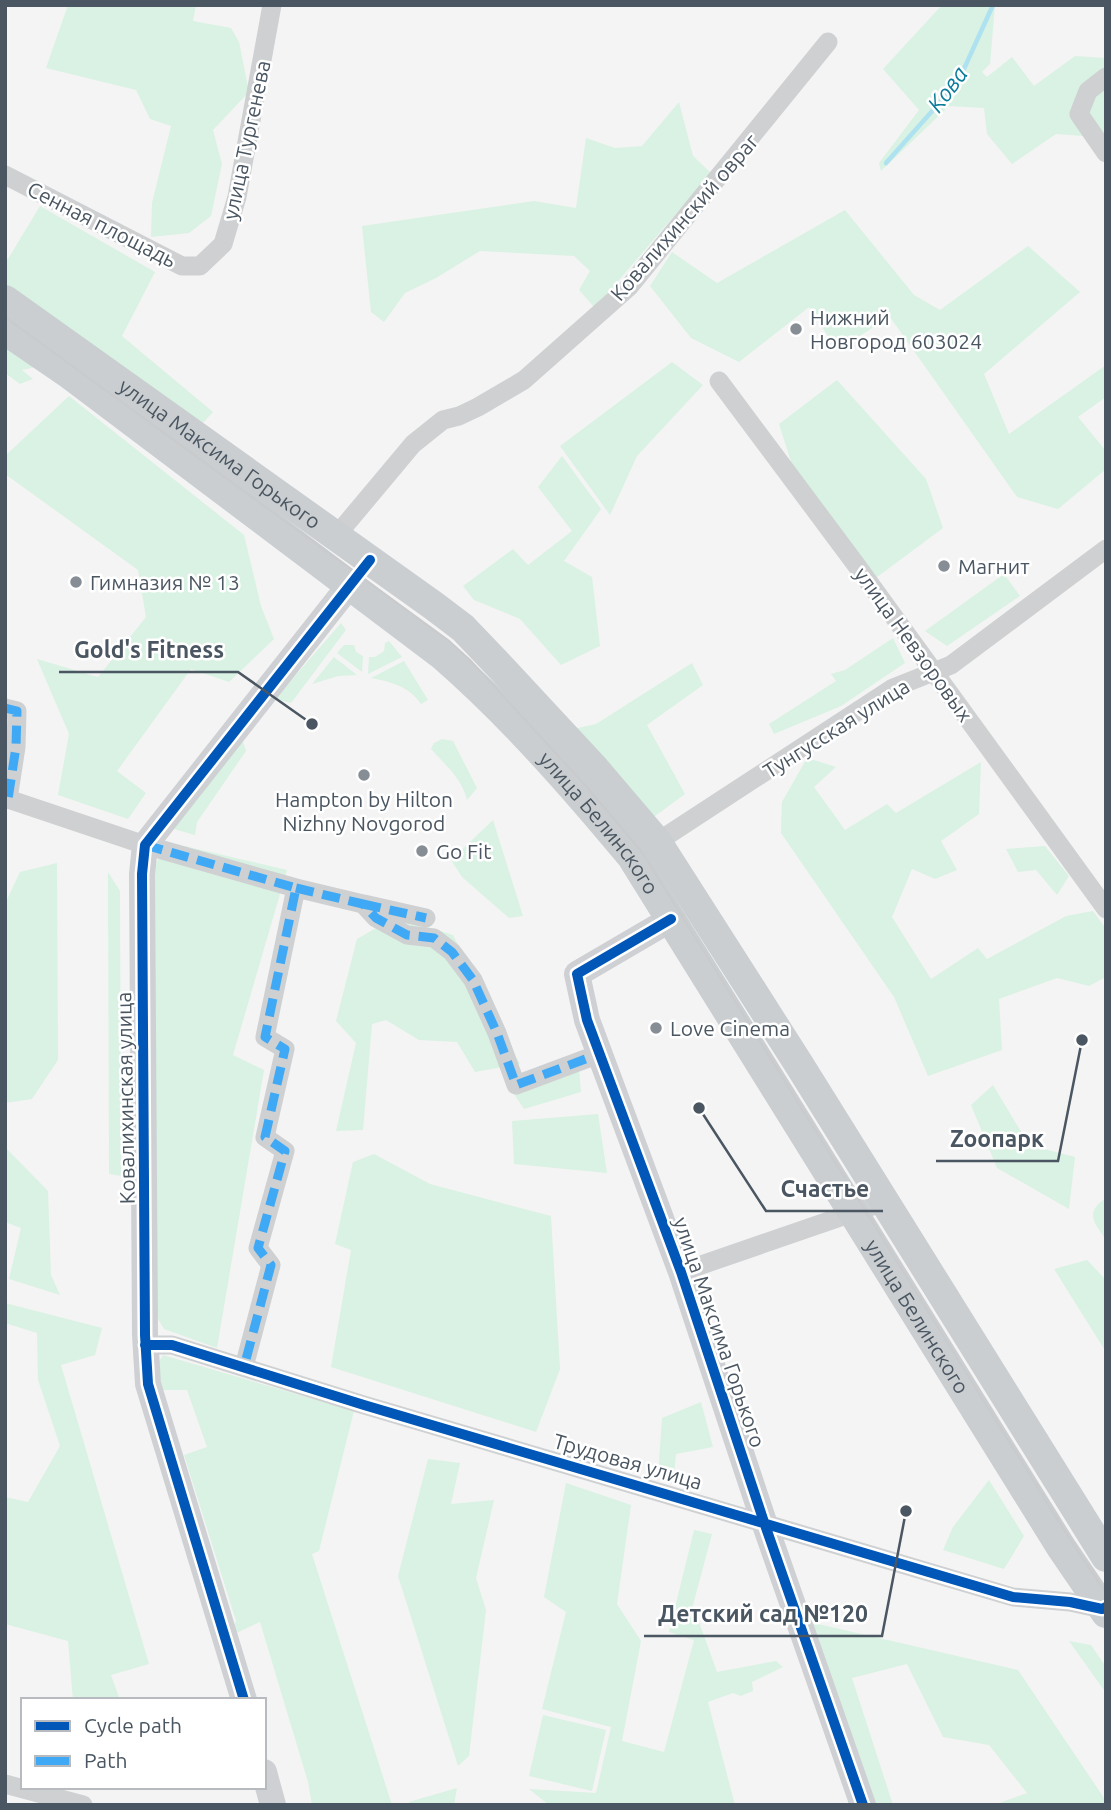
<svg xmlns="http://www.w3.org/2000/svg" width="1111" height="1810" font-family="Ubuntu,sans-serif">
<rect width="100%" height="100%" fill="#f4f4f4"/>
<path fill="#d9f2e3" d="M68 5H196L193 21 231 28 239 42 249 92 213 130 222 164 211 216 189 233 151 237 152 203 171 126 150 119 136 90 46 68Z
M942 5H995L990 64 982 72 987 77 1012 57 1034 86 1075 56 1106 58V164L1084 136 1056 134 1012 164 987 134 984 108 949 106 881 171 879 163 919 110 883 69Z
M679 102 693 156 711 173 595 308 579 290 590 271 574 256 480 251 436 278 405 293 384 322 371 312 362 226 534 201 576 208 586 138 615 148 642 146Z
M40 206 155 272 122 336 213 412 203 423 5 290V258L8 259Z
M845 210 914 295 940 310 1028 246 1080 292 984 374 1009 434 1106 365V397L1078 417 1106 451V469L1058 509 1017 497 890 317 837 350 809 307 739 362 691 338 650 286 672 252 717 283Z
M5 337 45 365 22 370 33 379 20 384 5 373Z
M672 362 703 385 637 456 610 515 560 446Z
M837 380 926 479 943 528 873 580 792 465 779 424Z
M69 396 244 535 261 606 274 639 229 682 191 669 117 771 146 793 128 819 58 795 69 734 37 659 98 677 146 617 138 570 5 474V456Z
M562 456 601 509 564 561 592 577 600 646 561 665 520 619 474 600 463 586 513 549 528 565 572 531 538 487Z
M1004 574 1020 596 947 646 925 631Z
M341 623 346 630 291 703 275 699Z
M893 638 905 663 841 706 774 734 769 724 836 681 831 674 845 670Z
M389 641 402 657 368 674 369 657H375L384 651 385 643Z
M344 645H354L356 652 363 656 362 672 337 653Z
M334 657 357 675 338 676 312 684Z
M404 661 428 700 421 704C409 686 391 682 371 678Z
M692 663 703 685 647 725 685 794 647 822 569 730 596 724Z
M442 739 453 741 477 788 467 800C462 778 445 765 431 749L434 743Z
M243 742 246 751 197 822 195 835 170 828 231 744Z
M807 758 836 767 814 787 845 830 887 804 896 813 981 762 979 814 941 841 957 870 935 879 912 869 892 917 931 979 978 948 987 959 1066 916 1093 911 1106 929V977L1089 986 1057 978 999 999 1002 1050 928 1076 894 997 781 833 782 802Z
M493 820 523 916 509 918 462 877 451 860Z
M167 842 287 870 233 1055 264 1070 217 1348 164 1329 157 1317 153 869Z
M1045 846 1069 876 1057 895 1036 870 1018 872 1006 849Z
M57 863 58 1060 32 1099 5 1103V904L20 872Z
M108 872 120 891 121 1176 109 1174Z
M395 917 453 935 520 1064 475 1072 457 1042 419 1040 386 1020 372 1024 363 1130 336 1131 356 1043 336 1021 357 939Z
M579 1069 581 1092 524 1109 514 1094Z
M993 1085 1029 1145 1075 1157 1069 1209 997 1168 971 1105Z
M598 1114 607 1173 514 1164 512 1121Z
M5 1147 48 1191 51 1275 60 1295 9 1279 21 1228 5 1222Z
M374 1154 430 1184 551 1216 560 1369 536 1432 331 1367 351 1250 335 1244 353 1162Z
M1106 1198V1240C1094 1222 1084 1213 1106 1198Z
M1087 1260 1106 1280V1352L1054 1269Z
M5 1303 102 1328 95 1355 61 1365 149 1664 111 1675 120 1700H73L68 1641 5 1624V1497L28 1502 60 1446 38 1380 37 1333 5 1323Z
M163 1355 354 1411 319 1551 312 1554 392 1805H312L308 1782 260 1622 230 1636 236 1621 184 1455 207 1447 187 1390H162L158 1363Z
M701 1402 713 1447 676 1454 674 1476H658L662 1418Z
M428 1459 460 1463 451 1504 494 1500 476 1578 486 1610 469 1756 458 1766 398 1576Z
M989 1480 1024 1536 1004 1569 943 1550 953 1527Z
M566 1483 631 1505 617 1604 641 1641 622 1741 664 1752 694 1640 669 1632 694 1530 712 1534 693 1605 717 1672 776 1661 783 1667 752 1682 753 1691 741 1696 733 1693 708 1702 735 1805H549L529 1789 596 1793 611 1727 542 1709 566 1612 544 1597Z
M805 1621 1018 1670 1106 1801V1805H994L1027 1793 989 1745 943 1737 907 1664 852 1678 893 1805H870Z
M1069 1641 1091 1645 1106 1667V1693Z
M543 1715 606 1730 592 1791 529 1776Z
M457 1788 454 1805H410L409 1802Z"/>
<g fill="none" stroke-linecap="round" stroke-linejoin="round">
<path stroke="#aee2f0" stroke-width="4.5" d="M886 163 958 82 993 5"/>
<path stroke="#ced0d2" stroke-width="19" d="M1106 77 1088 91 1079 114 1106 153
M5 175 182 266H200L223 244 237 197 272 5
M719 381 857 566 1106 909
M336 536 413 444 443 420 459 416 478 407 524 380 629 287 828 42
M5 708 17 711 16 747 8 799
M5 798 145 845 296 888 265 1037 285 1049 265 1137 285 1151 258 1248 271 1265 244 1367
M648 848 893 688 951 665 1106 549
M296 888 363 904 376 918 407 935 434 938 452 952 473 980 497 1033 516 1085 599 1054
M364 904 426 918
M681 1272 884 1202
M145 1345H172L364 1405 1013 1597 1070 1602 1102 1609 1106 1607
M5 1784 83 1805"/>
<path stroke="#ced0d4" stroke-width="26" d="M671 919 577 974 587 1020 681 1272 765 1525 863 1805
M244 1700 148 1384 145 1335 142 874 145 845 349 586
M264 1772 273 1805"/>
<g stroke="#caced1" stroke-width="30">
<path id="s1" d="M5 300 434 606 463 628 504 671 594 768 657 842 800 1066 1106 1557"/>
<path id="s2" d="M5 330 68 373 442 655C512 716 573 786 632 857L1061 1547 1106 1613"/>
</g>
<path stroke="#c9cacc" stroke-width="2" d="M5 317 448 640 470 660 585 785 642 852 1074 1546 1106 1593"/>
<path stroke="#3fa9f5" stroke-width="9" stroke-dasharray="18 9" stroke-linecap="butt" d="M5 708 17 711 16 747 8 799
M145 845 296 888 265 1037 285 1049 265 1137 285 1151 258 1248 271 1265 244 1367
M296 888 363 904 376 918 407 935 434 938 452 952 473 980 497 1033 516 1085 599 1054
M363 904 426 918"/>
<g stroke="#fff" stroke-width="15">
<path id="cycleway" d="M671 919 577 974 587 1020 681 1272 765 1525 863 1805
M145 1345H172L364 1405 1013 1597 1070 1602 1102 1609 1106 1607
M244 1700 148 1384 145 1335 142 874 145 845 370 560"/>
</g>
<use href="#cycleway" stroke="#0057b8" stroke-width="10"/>
</g>
<g fill="#868d94" stroke="#fff" stroke-width="2.5">
<circle cx="796" cy="329" r="7"/>
<circle cx="944" cy="566" r="7"/>
<circle cx="76" cy="582" r="7"/>
<circle cx="364" cy="775" r="7"/>
<circle cx="422" cy="851" r="7"/>
<circle cx="656" cy="1028" r="7"/>
</g>
<g text-anchor="middle" dominant-baseline="central" stroke-width="5" stroke-linejoin="round" paint-order="stroke">
<g font-size="21" fill="#4a5661" stroke="#fff">
<text transform="translate(246 140) rotate(-78)">улица Тургенева</text>
<text transform="translate(684 217) rotate(-49)">Ковалихинский овраг</text>
<text transform="translate(102 224) rotate(27)">Сенная площадь</text>
<text stroke="none"><textPath href="#s1" startOffset="264">улица Максима Горького</textPath></text>
<text transform="translate(914 644) rotate(54)">улица Невзоровых</text>
<text transform="translate(836 728) rotate(-32)">Тунгусская улица</text>
<text stroke="none"><textPath href="#s2" startOffset="775">улица Белинского</textPath></text>
<text transform="translate(125 1098) rotate(-91)">Ковалихинская улица</text>
<text stroke="none"><textPath href="#s2" startOffset="1363">улица Белинского</textPath></text>
<text transform="translate(720 1332) rotate(71)">улица Максима Горького</text>
<text transform="translate(628 1461) rotate(16)">Трудовая улица</text>
</g>
<g font-size="21" fill="#4a5661" stroke="#fff" text-anchor="start">
<text x="810" y="317">Нижний<tspan x="810" dy="24">Новгород 603024</tspan></text>
<text x="958" y="566">Магнит</text>
<text x="90" y="582">Гимназия № 13</text>
<text x="364" y="799" text-anchor="middle">Hampton by Hilton<tspan x="364" dy="24">Nizhny Novgorod</tspan></text>
<text x="436" y="851">Go Fit</text>
<text x="670" y="1028">Love Cinema</text>
</g>
<g font-size="23" font-style="italic" fill="#0c7c9b" stroke="#fff">
<text transform="translate(947 89) rotate(-54)">Кова</text>
</g>
</g>
<path fill="none" stroke="#4a5661" stroke-width="2.5" d="M312 724L238 672H59M1082 1040L1058 1161H936M699 1108L766 1211H883M906 1511L882 1636H644"/>
<g fill="#4a5661" stroke="#fff" stroke-width="2.5">
<circle cx="312" cy="724" r="7"/>
<circle cx="1082" cy="1040" r="7"/>
<circle cx="699" cy="1108" r="7"/>
<circle cx="906" cy="1511" r="7"/>
</g>
<g font-size="23" text-anchor="middle" font-weight="bold" fill="#4a5661" stroke="#fff" stroke-width="5" stroke-linejoin="round" paint-order="stroke">
<text x="149" y="658">Gold's Fitness</text>
<text x="997" y="1147">Zooпарк</text>
<text x="825" y="1197">Счастье</text>
<text x="763" y="1622">Детский сад №120</text>
</g>
<rect width="1111" height="1810" fill="none" stroke="#4a5661" stroke-width="14"/>
<rect x="21" y="1698" width="245" height="91" fill="#ffffff" stroke="#b7bbc0" stroke-width="2"/>
<rect x="35" y="1721" width="35" height="10" fill="#0057b8" stroke="#b7bbc0" stroke-width="2"/>
<text x="84" y="1733" font-size="21" fill="#4a5661">Cycle path</text>
<rect x="35" y="1756" width="35" height="10" fill="#3fa9f5" stroke="#b7bbc0" stroke-width="2"/>
<text x="84" y="1768" font-size="21" fill="#4a5661">Path</text>
</svg>
